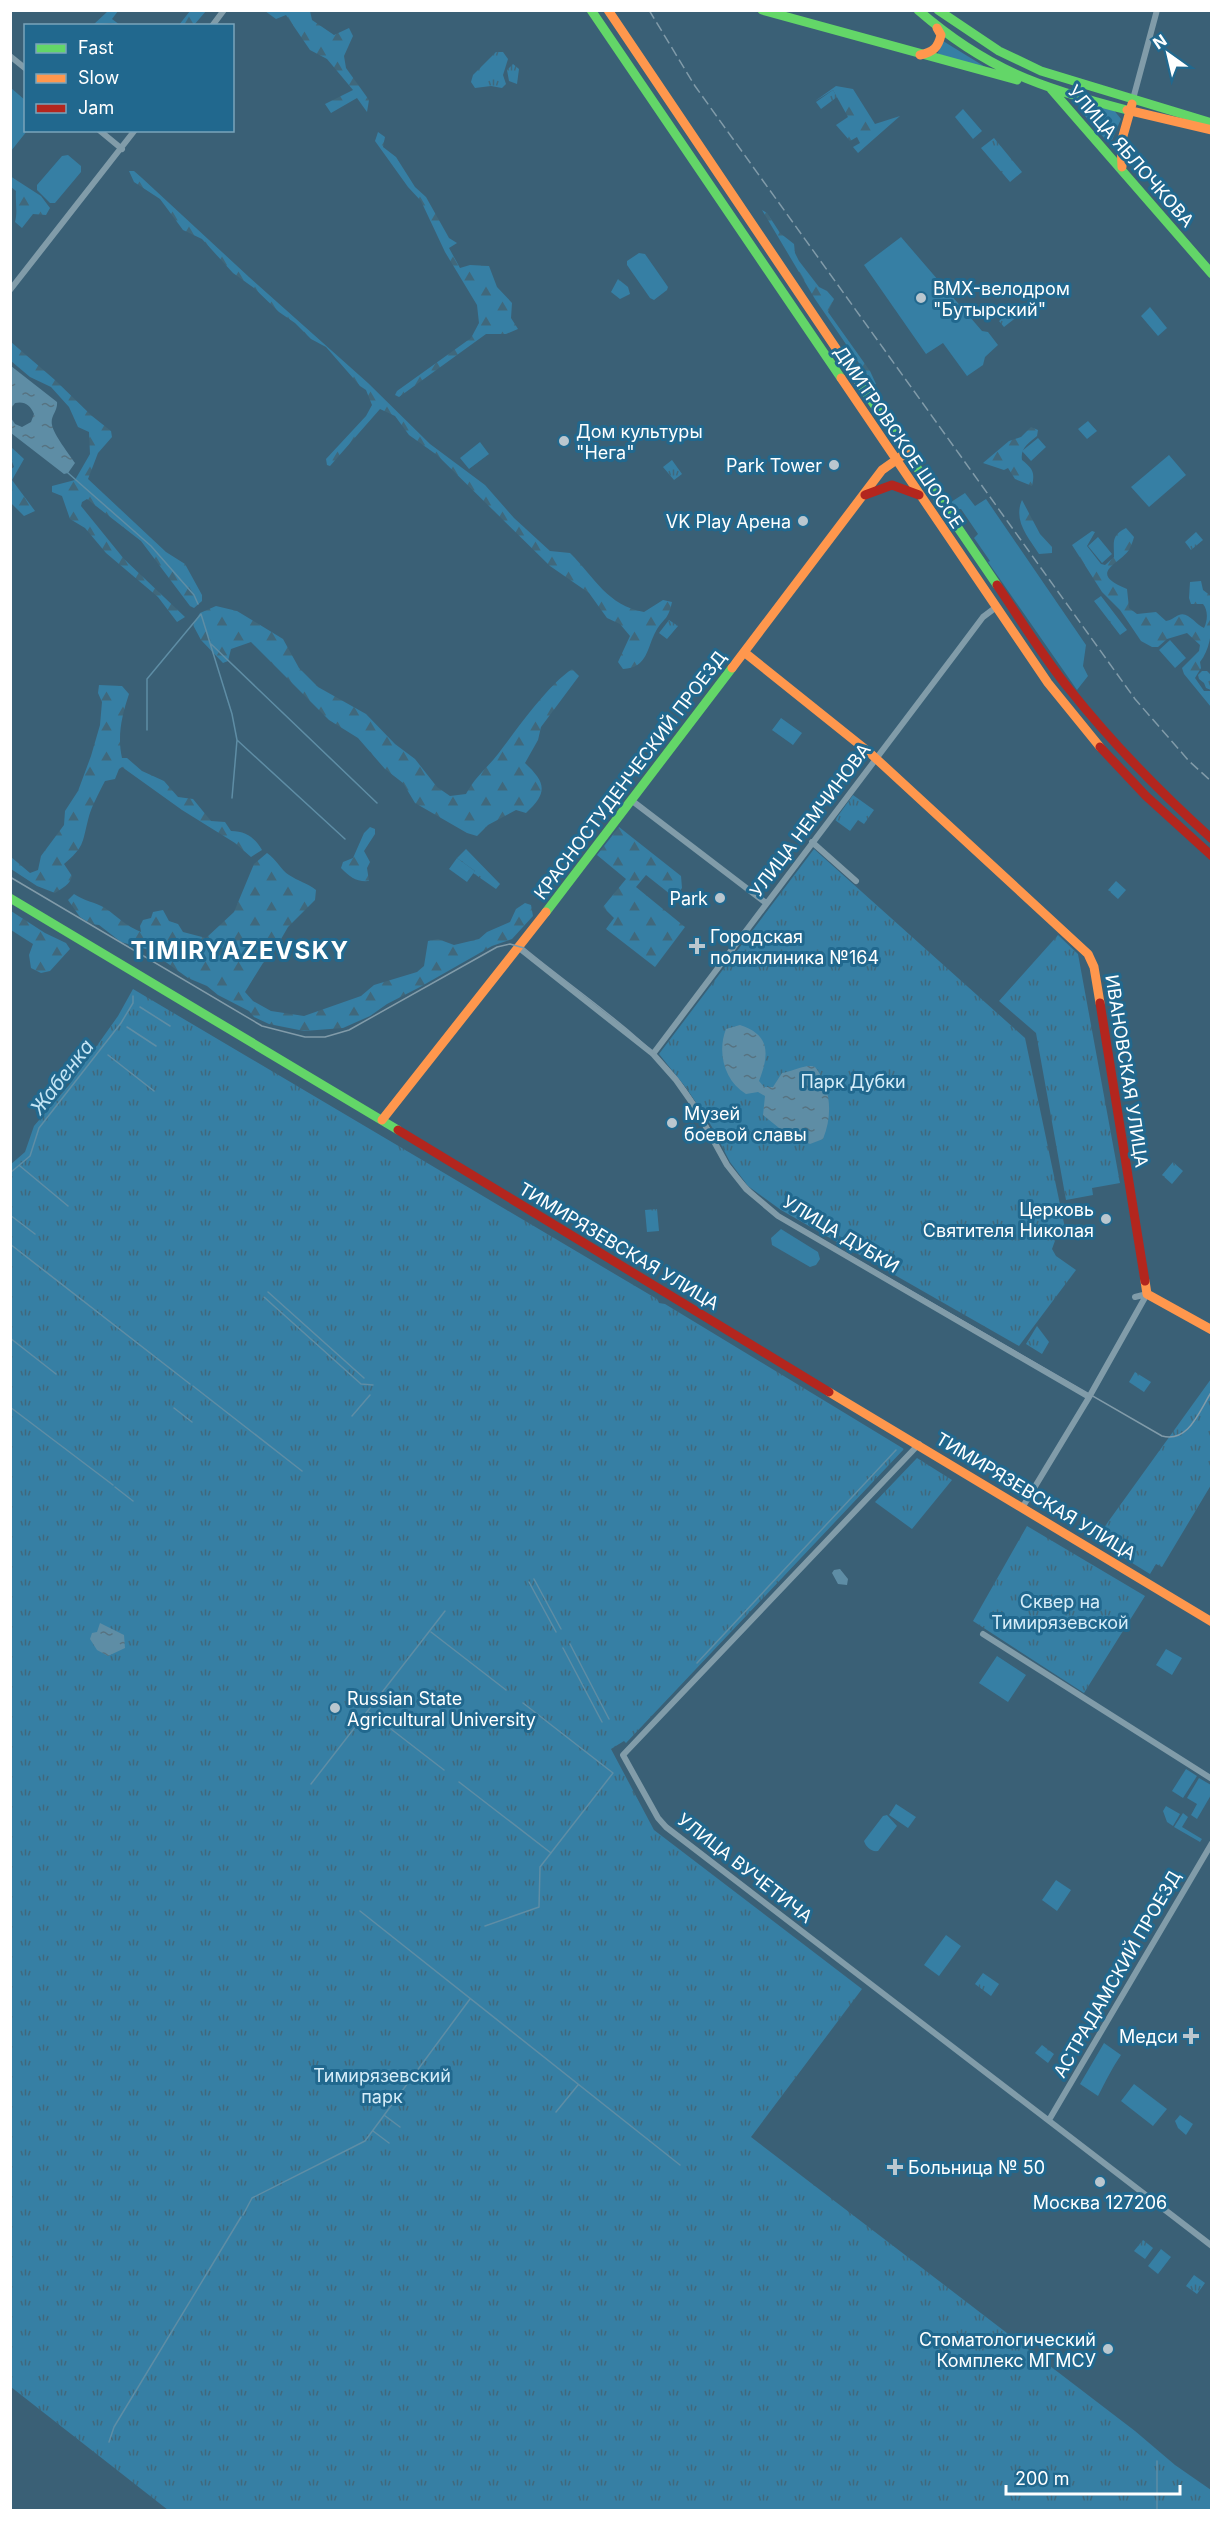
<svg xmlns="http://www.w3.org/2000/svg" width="1222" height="2521" font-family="Inter,sans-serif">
<defs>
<pattern id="forest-firs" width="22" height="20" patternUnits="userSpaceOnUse" patternTransform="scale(1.5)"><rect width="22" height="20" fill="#367fa4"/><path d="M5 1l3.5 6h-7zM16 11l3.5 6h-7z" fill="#40687c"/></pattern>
<pattern id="park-tufts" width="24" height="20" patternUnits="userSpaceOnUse" patternTransform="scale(1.5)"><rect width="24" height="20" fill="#367fa4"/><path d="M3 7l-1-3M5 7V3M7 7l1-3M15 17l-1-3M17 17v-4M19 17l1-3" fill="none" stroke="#40687c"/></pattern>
<pattern id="water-ripples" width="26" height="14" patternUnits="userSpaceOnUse" patternTransform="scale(1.5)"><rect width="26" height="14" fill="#5e8da5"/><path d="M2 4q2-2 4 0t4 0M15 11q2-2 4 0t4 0" fill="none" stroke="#577381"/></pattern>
</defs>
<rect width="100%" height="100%" fill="#3a6076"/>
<path fill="#367fa4" d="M943 41 987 68 937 55Z
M11 88 25 100 27 131 11 151Z
M1081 102 1113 109 1121 119 1112 140 1105 139 1078 108Z
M963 109 982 131 973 139 955 117Z
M68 155 81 166V172L55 203H50L37 190V185L62 156Z
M901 237 982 331 988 332 998 345 985 357 983 365 967 376 943 343 926 354 864 265Z
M639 253 645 254 668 287 667 290 654 300 650 298 627 265V261Z
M1150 307 1167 328 1158 336 1141 316Z
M1088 421 1097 431 1087 439 1078 429Z
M1038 438 1046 447 1031 461 1022 451Z
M480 442 489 454 469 469 460 458Z
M1169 455 1186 475 1149 507 1131 487Z
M965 493 975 506 986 499 1086 645 1083 666 1088 676 1077 690 988 562 990 561 974 538 978 534 961 509H956L951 502Z
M1098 537 1112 554 1102 563 1088 546Z
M1170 640 1186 658 1175 668 1159 650Z
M781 718 802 733 793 745 772 730Z
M457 858 475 871 467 882 449 869Z
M781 1229 818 1252 820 1259 816 1265 810 1267 772 1245 771 1238Z
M1166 1649 1182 1658 1172 1675 1156 1665Z
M997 1656 1026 1675 1008 1702 979 1683Z
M1186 1769 1197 1776 1183 1798 1172 1791Z
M1199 1778 1211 1785V1795L1197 1819 1191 1815 1197 1804 1187 1798Z
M896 1804 916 1817 908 1828 889 1815Z
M1166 1806 1180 1814 1173 1826 1167 1822 1163 1811Z
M1183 1813 1188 1817 1182 1827 1202 1839 1200 1842 1174 1827Z
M887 1815 897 1826 878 1851C871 1852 866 1847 864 1841L883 1816Z
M1056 1880 1071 1890 1057 1911 1042 1900Z
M946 1935 961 1946 939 1976 924 1965Z
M1104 2043 1121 2055C1112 2068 1106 2081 1098 2096L1080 2084Z
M1134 2084 1167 2109 1153 2126 1121 2101Z
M1180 2115 1193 2124 1186 2135 1178 2128 1175 2121Z
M1161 2249 1171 2257 1158 2274 1148 2266Z"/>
<path fill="url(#forest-firs)" d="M108 11H118L112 19 120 25 110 23 93 25Z
M190 11H206L194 25H179Z
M265 11H310L312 20 334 35 349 28 353 36 344 56 346 68 369 100 367 112 357 98 331 113 325 104 353 90 327 59 310 50 286 15 276 19Z
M836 86 853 89 875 124 900 116 858 153 853 147 860 143 857 137 850 141 836 125 848 117 833 90 815 101Z
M378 132 385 137 383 147 396 157 415 187 426 197 449 238 457 243 449 248 460 268 470 265 489 266 497 287 512 303 511 318 518 329 506 334H486L399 397 395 395 397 391 471 338 479 323 477 305 445 252 421 201 408 187 375 141Z
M129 171H134L142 178 249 277 368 383 430 444 485 485 514 518 550 551 570 553C596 579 607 605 644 612L663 600 672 602C668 621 664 617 656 631 647 647 648 668 623 669L618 662 630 636 620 624 607 618 589 593 550 566 437 455 409 435 395 416 380 409 330 466 327 465 326 459 366 416 372 405 366 390 360 386 326 347 311 339 295 323 279 312 254 288 233 273 202 239 183 230 160 199 134 182Z
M10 176 41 196 50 208 46 215 33 214 22 228 15 222C18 212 15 201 16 191L11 187Z
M762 210 767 213 780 233 794 244 795 253 799 261 819 287 827 291 834 299 828 312 870 371 876 384 874 385 815 299Z
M11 342 55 380 92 416 111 431 112 437 98 453 88 479 166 552 185 564 202 595V601L194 608 190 606 141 541 87 499 82 502 81 506 124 559 185 617 177 622 158 597 106 553 85 528 70 519 62 496 52 492V486L75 480 90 454 89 432 78 427 69 407 51 387 30 377 11 361Z
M1031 427 1038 430 1037 436C1029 443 1020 448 1022 460 1033 469 1035 472 1032 486L1015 479 1008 468 1004 470 983 463 1009 441 1021 437Z
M11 447 24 459 12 480 35 511 24 516 11 503V469L14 467 11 459Z
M1022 500 1040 534 1052 547V553L1039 554C1028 537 1013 521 1022 500Z
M1126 528 1134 537C1133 541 1131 546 1129 550 1118 565 1087 573 1127 589L1129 608 1137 614 1156 612 1166 621C1172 620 1174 617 1179 615 1188 611 1196 625 1204 628 1208 620 1208 610 1203 604H1191L1189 598 1190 582 1201 581 1203 590 1211 596C1212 618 1214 644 1200 662L1201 668 1195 678 1204 691H1211V707L1184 674 1182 668 1199 651 1200 645 1187 633 1167 639 1158 647H1152L1141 641 1120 610 1102 592 1072 545 1092 531 1095 532 1087 546 1101 564 1105 565 1114 557C1114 541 1111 536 1126 528Z
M216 606 237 611 283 639 299 668 318 687 366 714 395 744 415 759 437 787 450 796 466 794C475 777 487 768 498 754 518 728 546 687 572 669L579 676 541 727 538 740 525 763C545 782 549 792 526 813L516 810 488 825 477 836 467 833 415 803 403 783 385 769 358 738 329 720 251 642 231 649 228 661 223 663 201 640 193 625 200 613Z
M99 685 122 686 129 694C122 715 117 736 122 758H127L142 771 164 781 178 797 193 799 211 821 225 822 231 831C246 831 255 838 262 850L251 857 235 843 182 810 122 767 119 769 115 779 105 781C99 793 91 807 88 820 82 844 84 847 64 864L72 876C70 885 62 888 55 893L37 886 11 869V857L30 873 38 870 41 856 64 825 65 811 78 791 91 756 100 725 102 702 98 693Z
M370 827 375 829V834L364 851 370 862 367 868 369 881C356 882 350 877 341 868L343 862 353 858 364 833Z
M619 827 681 876 682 888 675 898 646 875 636 887 685 927 655 967 606 929 614 918 603 907 626 879 597 855Z
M267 853C277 860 281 870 289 875 298 881 307 883 316 890L315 900 288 927 273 953 263 963 245 992 253 1001 271 1011 304 1016 361 996 374 985 417 972 424 966 428 941 438 939 454 945 479 939 487 932 510 922 516 909 525 903 531 905 533 916 512 939 492 946 420 987 387 1004 370 1016 343 1028 304 1031 269 1024 254 1017 249 1011 218 995 207 986 188 978 149 950 121 942 99 925 91 924 80 917 68 900 74 894C84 901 95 902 105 908 118 917 126 926 141 932L140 926 143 920 151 918 153 912 163 910 169 921 178 924 183 932 206 938 234 912 254 864Z
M11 911 45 933 66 943 70 949 50 971 41 973 31 968 29 955 33 944 11 930Z"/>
<path fill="url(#park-tufts)" d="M496 52H503L508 59 503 75 506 84 502 88 491 86 475 88 471 82 473 75Z
M513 64 519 69 517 84 509 81 507 70Z
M833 90 837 97 821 109 816 102Z
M994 138 1022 172 1010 182 981 148Z
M618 279 628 287 630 294 620 299 611 292Z
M1013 309 1018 316 1004 327 999 321Z
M672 460 682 474 674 480 663 467Z
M1196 532 1203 540 1191 550 1185 542Z
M1101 596 1127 630 1120 635 1094 601Z
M669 620 678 626 667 639 659 633Z
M1202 671H1207L1210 674 1211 690 1206 688 1204 683 1199 679 1198 675Z
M853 795 874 810 864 824 858 820 850 831 835 820Z
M466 849 500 884 496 889 473 873 475 871 457 858Z
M814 849 1025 1038 1066 1233 1056 1238 1052 1249 1056 1256 1076 1270 1019 1346 781 1210 748 1186 730 1162 712 1127 687 1089 659 1054Z
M1116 881 1126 890 1118 899 1108 890Z
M1058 935 1078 954 1120 1183 1092 1188 1093 1195 1066 1200 1036 1033 999 1001Z
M133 989 657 1299 659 1303 665 1304 904 1449 626 1743 624 1741 611 1749 654 1830 862 1989 751 2137 1135 2431 1175 2465 1211 2490V2510H168L11 2387 10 1165 25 1152 34 1126 69 1085 118 1016Z
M1173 1162 1183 1171 1172 1184 1162 1175Z
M657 1209 659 1231 647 1232 645 1210Z
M1037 1326 1049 1342 1042 1354 1026 1344Z
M1135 1372 1151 1382 1144 1392 1129 1382Z
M1211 1379V1485L1162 1567 1156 1564 1150 1574 1095 1540Z
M917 1458 952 1480 912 1529 875 1502Z
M1027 1526 1145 1596 1084 1693 973 1621Z
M983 1973 999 1984 991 1996 975 1984Z
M1042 2045 1054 2054 1048 2063 1035 2053Z
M1143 2240 1153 2248 1145 2259 1134 2251Z
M1194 2275 1205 2283 1197 2294 1186 2286Z"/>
<path fill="url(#water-ripples)" d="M11 366 57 402C58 411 50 416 52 425 54 435 69 454 75 463L68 473 64 474 11 433V418L15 424 22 427 31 422 34 414C30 405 25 401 15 403L11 409Z
M740 1025C771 1035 769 1055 759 1081L764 1087H773L782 1073C791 1072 807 1063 815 1067 831 1087 833 1115 823 1139L810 1144 784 1132 763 1115 765 1096 758 1092 746 1094C724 1081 717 1052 726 1029Z
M840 1569 848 1579 847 1585 838 1584 832 1573 834 1570Z
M100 1623 124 1635 125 1648 108 1656 97 1650 90 1639 92 1633 97 1632Z"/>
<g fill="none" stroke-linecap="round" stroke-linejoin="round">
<path stroke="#5e8da5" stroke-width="1.5" d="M68 473 151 546 194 595 198 604
M211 644 377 803
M147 730V679L201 614 232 714 237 740 232 798
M237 740 345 839
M140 1007 170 1026
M127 1027 156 1046
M108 1055 154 1091
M20 1166 68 1206
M10 1173 30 1156 39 1128 121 1023 133 1003V996
M10 1215 35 1234
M10 1244 190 1384
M268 1292 364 1378
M264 1297 361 1384 373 1385
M10 1338 56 1374
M193 1386 302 1471
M10 1407 113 1485
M174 1408 192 1422
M352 1416 370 1395
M115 1487 133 1501
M534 1579 561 1629
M529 1582 556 1632
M431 1632 506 1690
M570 1644 609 1719
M563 1648 602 1722
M697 1663 896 1450
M369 1712 444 1770
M459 1782 551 1853
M311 1784 445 1611
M360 1911 680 2165
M485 1926 539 1907 540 1867 613 1773 523 1703
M556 2112 578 2085
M384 2115 400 2127
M373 2131 389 2143
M243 2215 252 2198 365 2141 470 1999
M109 2442 114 2427 241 2217
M1157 2461V2510"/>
<path stroke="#819ca9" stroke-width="6" d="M212 26 224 10
M10 56 26 69
M1133 99 1157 10
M99 130 122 149
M10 290 135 130
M635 803 766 903
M812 842 856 881
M519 948 653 1054 676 1080 695 1107 727 1165 746 1189 778 1216 1089 1397
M653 1054 956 653 983 617 995 608
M1135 1297 1147 1294
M919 1444 623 1755 658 1818 666 1827 1212 2246
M1022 1508 1088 1399 1147 1294
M983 1634 1212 1779
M1049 2120 1212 1843"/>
<path stroke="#63d668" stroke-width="9" d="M591 10 841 378
M762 10 1017 80
M918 10C986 69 1040 88 1127 110
M938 10 999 51 1041 71 1212 123
M1051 89 1212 274
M858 381 997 585
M10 898 398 1130
M546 912 732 668"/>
<path stroke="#ff974d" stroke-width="9" d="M608 10 858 381
M920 55C933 52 938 48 941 35L937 28
M1127 110 1212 130
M1122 167 1121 143 1132 104
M841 378 1048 683 1100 747
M744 652 870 753 1088 954 1094 967 1100 1003
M732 668 882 470 906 453
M382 1120 546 912
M1145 1281 1147 1294 1212 1330
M829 1392 1212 1622"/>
<path stroke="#b3261e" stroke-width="9" d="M865 495 892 485 919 495
M997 585C1021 620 1043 657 1070 690 1113 744 1161 793 1212 839
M1100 747 1146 796 1212 856
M1100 1003 1145 1281
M398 1130 829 1392"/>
<path stroke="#819ba9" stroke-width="1.5" d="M10 877 262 1026 305 1037H325L349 1030 497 947 510 944 524 948C572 988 636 1030 676 1077 698 1103 711 1134 728 1163 742 1184 760 1199 779 1215L1162 1436C1189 1443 1199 1411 1212 1391"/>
<path stroke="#819ba9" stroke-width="1.5" stroke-dasharray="10 4.5" stroke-linecap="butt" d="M649 10 695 86 1135 699 1189 761 1212 782"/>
</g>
<g fill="#bac7cf" stroke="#21688e" stroke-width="2">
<circle cx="921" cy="298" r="6"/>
<circle cx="564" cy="441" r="6"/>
<circle cx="834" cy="465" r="6"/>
<circle cx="803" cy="521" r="6"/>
<circle cx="720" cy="898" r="6"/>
<path d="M694 937h6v6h6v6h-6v6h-6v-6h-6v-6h6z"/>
<circle cx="672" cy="1123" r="6"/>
<circle cx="1106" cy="1219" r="6"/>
<circle cx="335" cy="1708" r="6"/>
<path d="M1188 2027h6v6h6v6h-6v6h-6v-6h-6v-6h6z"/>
<path d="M892 2158h6v6h6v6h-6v6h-6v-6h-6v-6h6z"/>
<circle cx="1100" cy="2182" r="6"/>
<circle cx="1108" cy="2349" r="6"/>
</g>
<g text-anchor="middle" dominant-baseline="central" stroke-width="6" stroke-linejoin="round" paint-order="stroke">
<g font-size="18" fill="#fff" stroke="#21688e">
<text transform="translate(1131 156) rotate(49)">УЛИЦА ЯБЛОЧКОВА</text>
<text transform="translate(899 437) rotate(56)">ДМИТРОВСКОЕ ШОССЕ</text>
<text transform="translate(630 775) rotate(-53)">КРАСНОСТУДЕНЧЕСКИЙ ПРОЕЗД</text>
<text transform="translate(810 820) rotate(-53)">УЛИЦА НЕМЧИНОВА</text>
<text transform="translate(1127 1071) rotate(81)">ИВАНОВСКАЯ УЛИЦА</text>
<text transform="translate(841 1234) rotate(31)">УЛИЦА ДУБКИ</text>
<text transform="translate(619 1246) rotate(31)">ТИМИРЯЗЕВСКАЯ УЛИЦА</text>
<text transform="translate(1036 1496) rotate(31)">ТИМИРЯЗЕВСКАЯ УЛИЦА</text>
<text transform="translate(745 1868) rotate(38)">УЛИЦА ВУЧЕТИЧА</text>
<text transform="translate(1117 1974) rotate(-60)">АСТРАДАМСКИЙ ПРОЕЗД</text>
</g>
<g font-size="18" fill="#fff" stroke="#21688e" text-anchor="start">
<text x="933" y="288">BMX-велодром<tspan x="933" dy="21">"Бутырский"</tspan></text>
<text x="576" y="431">Дом культуры<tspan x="576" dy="21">"Нега"</tspan></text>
<text x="822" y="465" text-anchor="end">Park Tower</text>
<text x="791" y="521" text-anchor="end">VK Play Арена</text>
<text x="708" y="898" text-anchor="end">Park</text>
<text x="710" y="936">Городская<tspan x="710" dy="21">поликлиника №164</tspan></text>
<text x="684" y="1113">Музей<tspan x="684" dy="21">боевой славы</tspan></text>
<text x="1094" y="1209" text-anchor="end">Церковь<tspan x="1094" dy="21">Святителя Николая</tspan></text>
<text x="347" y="1698">Russian State<tspan x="347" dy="21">Agricultural University</tspan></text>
<text x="1178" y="2036" text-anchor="end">Медси</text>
<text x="908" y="2167">Больница № 50</text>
<text x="1100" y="2202" text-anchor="middle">Москва 127206</text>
<text x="1096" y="2339" text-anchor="end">Стоматологический<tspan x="1096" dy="21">Комплекс МГМСУ</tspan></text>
</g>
<g font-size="18" fill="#d5edf9" stroke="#21688e">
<text x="853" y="1081">Парк Дубки</text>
<text x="1060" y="1601">Сквер на<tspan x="1060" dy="21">Тимирязевской</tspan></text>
<text x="382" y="2075">Тимирязевский<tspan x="382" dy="21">парк</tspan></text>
</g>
<g font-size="20" font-style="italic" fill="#c3e4f4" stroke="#21688e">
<text transform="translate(62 1077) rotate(-52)">Жабенка</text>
</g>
<g font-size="24" font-weight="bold" letter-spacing="1.5" fill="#fff" stroke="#21688e">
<text x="240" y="950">TIMIRYAZEVSKY</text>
</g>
</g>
<rect width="1222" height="2521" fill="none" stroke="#ffffff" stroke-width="24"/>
<rect x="24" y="24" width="210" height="108" fill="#21688e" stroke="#7aa4bb" stroke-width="1.5"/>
<rect x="36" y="44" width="30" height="9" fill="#63d668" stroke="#7aa4bb" stroke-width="1.5"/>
<text x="78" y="54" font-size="18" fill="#ffffff">Fast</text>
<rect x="36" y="74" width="30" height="9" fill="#ff974d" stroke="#7aa4bb" stroke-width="1.5"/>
<text x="78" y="84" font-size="18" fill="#ffffff">Slow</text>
<rect x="36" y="104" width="30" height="9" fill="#b3261e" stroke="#7aa4bb" stroke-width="1.5"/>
<text x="78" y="114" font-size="18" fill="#ffffff">Jam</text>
<g transform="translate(1168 54) rotate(326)" stroke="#21688e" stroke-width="4.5" paint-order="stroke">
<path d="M0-4.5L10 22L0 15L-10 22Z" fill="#ffffff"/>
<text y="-9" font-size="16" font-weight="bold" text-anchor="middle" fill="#ffffff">N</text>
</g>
<path d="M1006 2485v9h174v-9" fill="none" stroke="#ffffff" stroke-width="3"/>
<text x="1015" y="2485" font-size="18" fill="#ffffff" stroke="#21688e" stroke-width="4.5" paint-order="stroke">200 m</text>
</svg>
